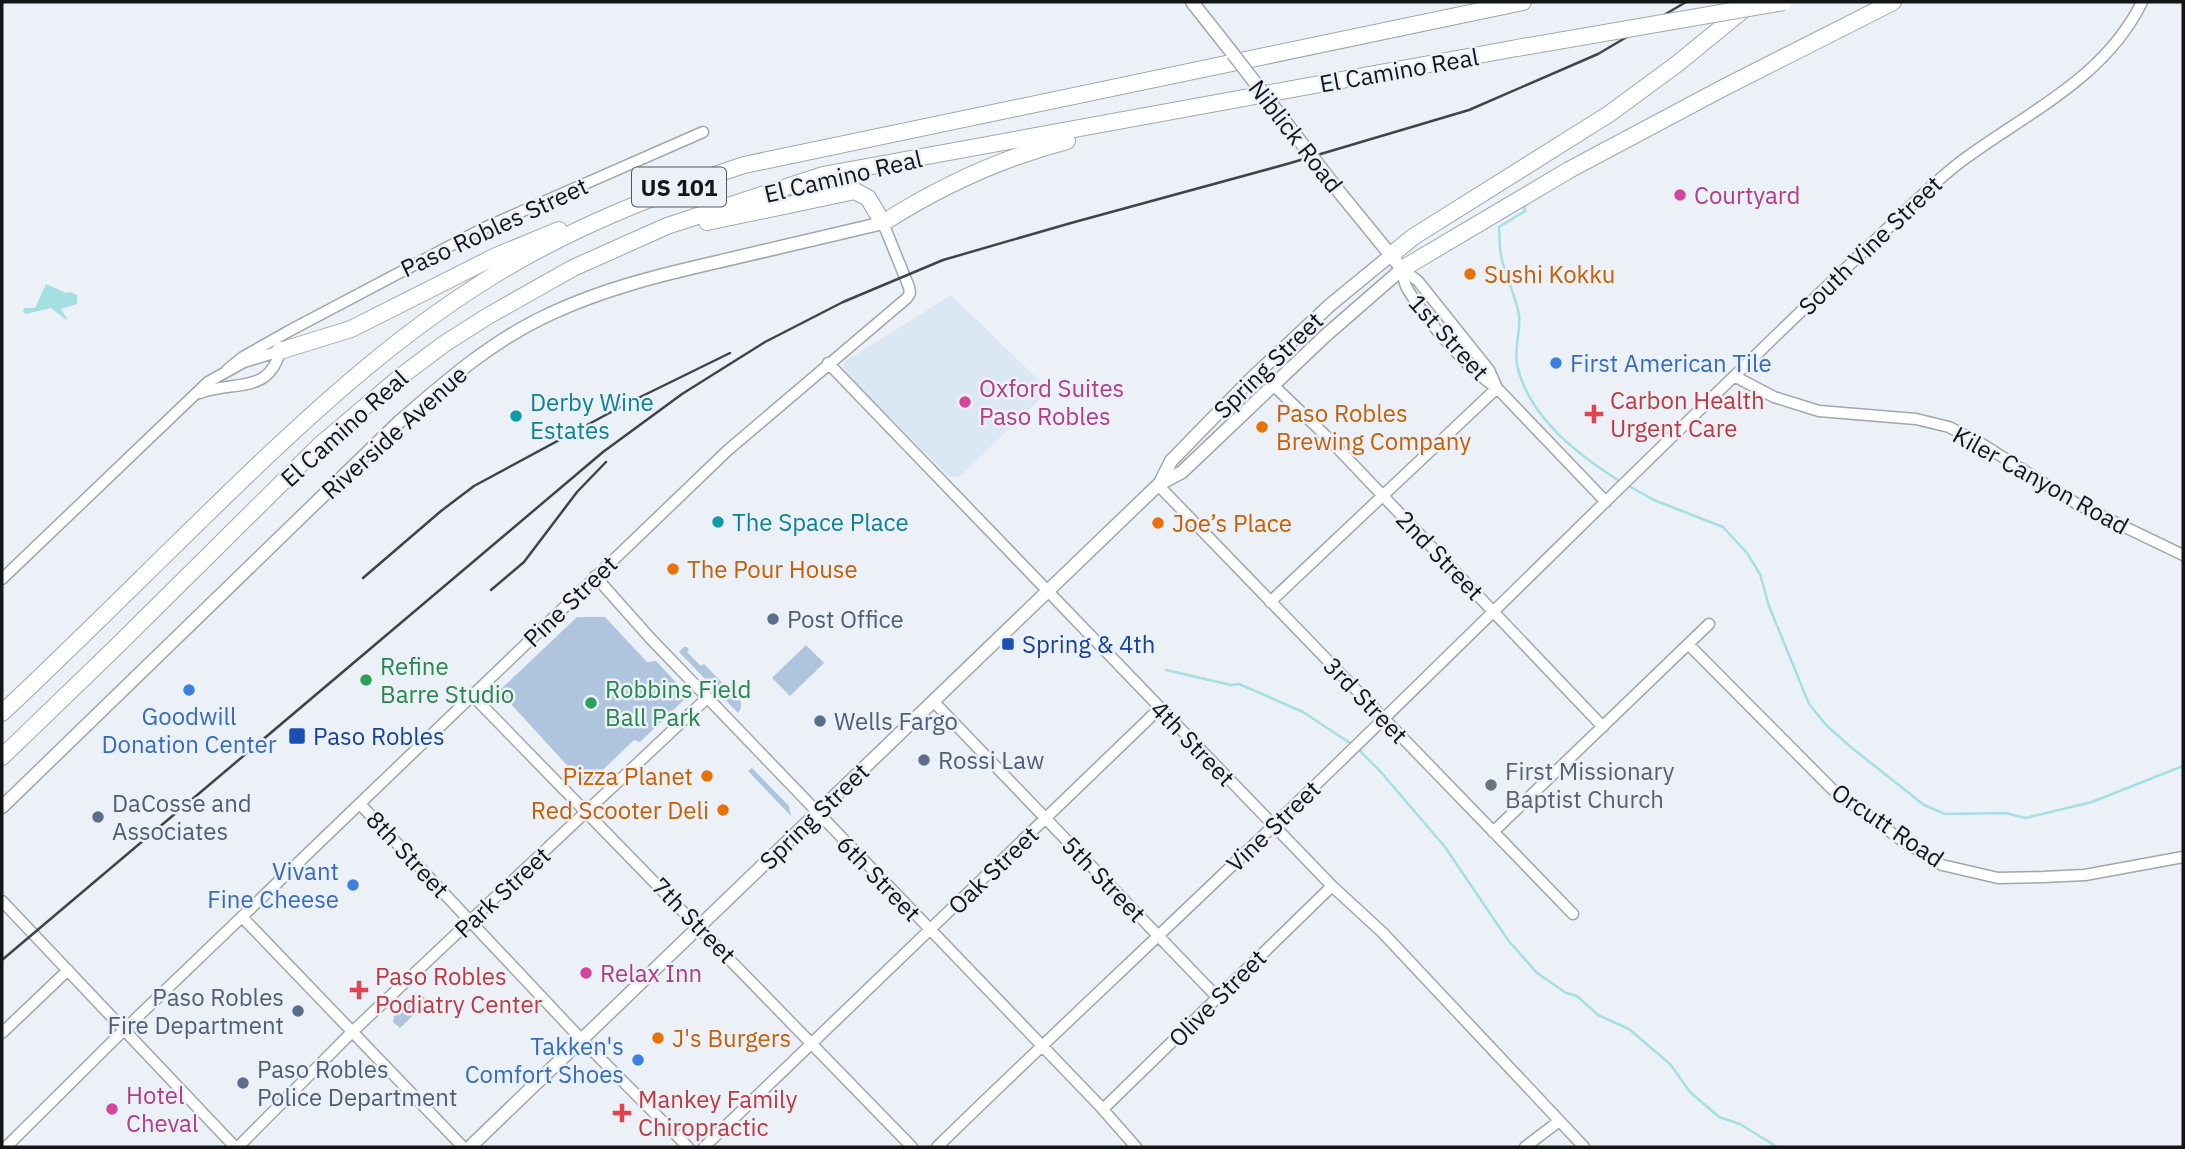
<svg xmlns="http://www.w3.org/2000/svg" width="2185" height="1149" font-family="'IBM Plex Sans',sans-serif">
<rect width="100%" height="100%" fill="#ecf1f8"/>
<path fill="#dce7f4" d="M951 295 1049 390 961 476 950 477 844 372V362Z"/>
<path fill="#afc4dd" d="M577 617H605L647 662 656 661 685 692V699L640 742 634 740 586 786 499 691Z
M806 645 824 663 790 696 772 678Z
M684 647H687L689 650 687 652 701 666 704 664 741 702V708L738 713 679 652Z
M752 768 789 806 791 816 748 771Z
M417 995 419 997 422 995 428 1001 400 1028 393 1022 394 1016Z"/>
<path fill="#a4dfe1" d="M46 284 66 293 71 292 77 295V304L61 309 68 321 51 308 26 314 23 312 24 308H35Z"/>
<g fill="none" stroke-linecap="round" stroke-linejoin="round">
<path stroke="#a4dfe1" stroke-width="2.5" d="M1524 203 1525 211 1499 227C1500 239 1499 253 1503 264 1508 282 1516 297 1519 315 1521 331 1514 347 1517 364 1527 416 1578 455 1621 482
M1627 485 1654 500 1723 527 1747 553 1760 574 1769 606 1809 704 1827 726 1852 748 1924 805 1945 814 2005 813 2026 818 2092 802 2183 766
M1166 670 1231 685 1239 684 1303 712 1353 745
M1358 749 1380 771 1445 847 1508 940 1537 973 1566 993 1577 996 1598 1015 1629 1029 1670 1064 1690 1092 1719 1117 1740 1124 1777 1147"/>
<g stroke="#a1a6ac" stroke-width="13">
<path id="minor" d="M1402 269C1403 276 1404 284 1408 290 1427 321 1467 369 1497 388L1606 502
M1402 269 1418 281 1489 370 1497 388
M828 363 1332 886 1383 933 1584 1147
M227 370 243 357 289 331 484 228 703 132
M1734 376 1774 397 1819 411 1916 419 1949 427 1982 444 2077 504 2183 555
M1273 385 1325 435 1603 727
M200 393C233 380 271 396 281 347
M1158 485 1573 914
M595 576 650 638 1099 1105 1136 1147
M2 579 208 382 244 362 280 351
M1270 602 1497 388
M1688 644 1832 789 1900 839 1942 865 1998 878 2043 877 2085 875 2183 857
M473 696 912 1147
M933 701 1216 996
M360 804 582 1040 688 1147
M1493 832 1709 624
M2 901 235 1147
M242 917 463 1147
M2 1033 68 970
M1103 1109 1332 886
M6 1147 125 1029 728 450 907 298 910 293 909 287 883 223
M238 1147 352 1032 707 698
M704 1147 1160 708
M937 1147C1057 1030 1180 917 1300 800 1497 610 1690 416 1888 228 1912 205 1936 180 1963 160 2028 112 2105 78 2142 2
M1525 1147 1558 1122"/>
</g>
<g stroke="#a1a6ac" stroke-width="15">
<path id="major" d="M1192 2 1233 54
M1159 485 1171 461 1250 380 1330 305 1391 255
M2 807 399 422C446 381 493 340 550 314 603 289 660 275 717 262 772 249 827 236 883 223
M470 1147 1158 485 1182 472 1325 336 1402 269 1340 193"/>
</g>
<g stroke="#a1a6ac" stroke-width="18">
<path id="highway" d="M707 222 855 191 868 198 883 223C939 187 1002 158 1067 141
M1391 255 1413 237 1609 114 1677 64 1748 6
M1402 269 1569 170 1723 88 1893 2
M280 351 351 329 496 256 559 230
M2 713C82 638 159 560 238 484 321 404 406 327 506 268 580 224 662 192 744 165L1523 2
M2 757 116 647 321 444 400 377 444 344 488 316 573 268 667 226 823 175 1517 48"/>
</g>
<use href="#minor" stroke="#fff" stroke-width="10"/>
<use href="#major" stroke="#fff" stroke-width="12"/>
<use href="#highway" stroke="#fff" stroke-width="16"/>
<path stroke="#414447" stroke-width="2.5" d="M363 578 441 511 474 486 626 404 730 353
M491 590 524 562 577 492 606 462
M2 960 603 452 682 394 765 342 843 302 943 260 1071 223 1287 164 1469 110 1598 54 1686 2"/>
<g stroke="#a1a6ac" stroke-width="15" stroke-linecap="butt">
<path id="major-bridge" d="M1233 54 1340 193"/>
</g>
<g stroke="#a1a6ac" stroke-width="18" stroke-linecap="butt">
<path id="highway-bridge" d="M1517 48 1784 2"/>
</g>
<use href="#major-bridge" stroke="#fff" stroke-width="12"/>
<use href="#highway-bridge" stroke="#fff" stroke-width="16"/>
</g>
<g fill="#d1479c" stroke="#ecf1f8" stroke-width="2.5">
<circle cx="1680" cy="195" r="7"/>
<circle cx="965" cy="402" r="7"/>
<circle cx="586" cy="973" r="7"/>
<circle cx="112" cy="1109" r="7"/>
</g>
<g fill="#e8710a" stroke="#ecf1f8" stroke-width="2.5">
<circle cx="1470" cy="274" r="7"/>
<circle cx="1262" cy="427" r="7"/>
<circle cx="1158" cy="523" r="7"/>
<circle cx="673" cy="569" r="7"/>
<circle cx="707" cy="776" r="7"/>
<circle cx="723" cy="810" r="7"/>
<circle cx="658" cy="1038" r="7"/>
</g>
<g fill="#3f7fe0" stroke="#ecf1f8" stroke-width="2.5">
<circle cx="1556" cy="363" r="7"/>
<circle cx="189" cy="690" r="7"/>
<circle cx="353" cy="885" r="7"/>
<circle cx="638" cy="1060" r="7"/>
</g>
<g fill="#e0444e" stroke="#ecf1f8" stroke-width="2.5">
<path d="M1590.5 403.5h7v7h7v7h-7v7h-7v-7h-7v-7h7z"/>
<path d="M355.5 979.5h7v7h7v7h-7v7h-7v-7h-7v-7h7z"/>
<path d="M618.5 1102.5h7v7h7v7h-7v7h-7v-7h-7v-7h7z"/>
</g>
<g fill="#0f9aa8" stroke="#ecf1f8" stroke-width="2.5">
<circle cx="516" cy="416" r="7"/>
<circle cx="718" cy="522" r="7"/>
</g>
<g fill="#5c6f8a" stroke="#ecf1f8" stroke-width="2.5">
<circle cx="773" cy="619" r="7"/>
<circle cx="820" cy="721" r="7"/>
<circle cx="924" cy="760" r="7"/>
<circle cx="98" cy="817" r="7"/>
<circle cx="298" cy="1011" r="7"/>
<circle cx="243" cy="1083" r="7"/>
</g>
<g fill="#1a4fb4" stroke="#ecf1f8" stroke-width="2.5">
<rect x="1001" y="637" width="14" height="14" rx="3.5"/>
<rect x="288" y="727" width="18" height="18" rx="3.5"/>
</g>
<g fill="#2e9e5b" stroke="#ecf1f8" stroke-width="2.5">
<circle cx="366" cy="680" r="7"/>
<circle cx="591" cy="703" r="7"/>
</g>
<circle fill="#6b7280" stroke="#ecf1f8" stroke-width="2.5" cx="1491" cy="785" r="7"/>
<g text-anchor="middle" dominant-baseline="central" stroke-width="5" stroke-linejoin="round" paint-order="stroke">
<rect fill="#ecf1f8" stroke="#54575a" stroke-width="2" x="632" y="167.5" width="94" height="39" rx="5"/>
<g font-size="23" font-weight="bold" fill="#131517">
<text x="679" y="187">US 101</text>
</g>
<g font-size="24" fill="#131517" stroke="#ecf1f8">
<text transform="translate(1399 70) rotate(-10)">El Camino Real</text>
<text transform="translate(1296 136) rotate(52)">Niblick Road</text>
<text transform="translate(843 176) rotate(-13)">El Camino Real</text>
<text transform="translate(494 227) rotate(-25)">Paso Robles Street</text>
<text transform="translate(1870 245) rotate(-44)">South Vine Street</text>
<text transform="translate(1449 337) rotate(48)">1st Street</text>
<text transform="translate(1268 365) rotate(-44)">Spring Street</text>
<text transform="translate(344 428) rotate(-42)">El Camino Real</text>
<text transform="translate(394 432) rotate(-42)">Riverside Avenue</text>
<text transform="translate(2041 480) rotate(29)">Kiler Canyon Road</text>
<text transform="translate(1440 555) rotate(46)">2nd Street</text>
<text transform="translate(570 601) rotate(-44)">Pine Street</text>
<text transform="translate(1366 700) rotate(46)">3rd Street</text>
<text transform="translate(1193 743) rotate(46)">4th Street</text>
<text transform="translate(814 816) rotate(-44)">Spring Street</text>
<text transform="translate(1888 825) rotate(34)">Orcutt Road</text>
<text transform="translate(1273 826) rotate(-44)">Vine Street</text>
<text transform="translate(408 854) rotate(47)">8th Street</text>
<text transform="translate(993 870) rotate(-44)">Oak Street</text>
<text transform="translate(879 878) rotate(46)">6th Street</text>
<text transform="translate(1104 879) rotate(46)">5th Street</text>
<text transform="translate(502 892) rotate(-43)">Park Street</text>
<text transform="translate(694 920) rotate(46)">7th Street</text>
<text transform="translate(1217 998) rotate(-45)">Olive Street</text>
</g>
<g font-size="24" fill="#b23c85" stroke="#ecf1f8" text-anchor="start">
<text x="1694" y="195">Courtyard</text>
<text x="979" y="388">Oxford Suites<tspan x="979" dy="28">Paso Robles</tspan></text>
<text x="600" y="973">Relax Inn</text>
<text x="126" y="1095">Hotel<tspan x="126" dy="28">Cheval</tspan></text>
</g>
<g font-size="24" fill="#c56008" stroke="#ecf1f8" text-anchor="start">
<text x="1484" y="274">Sushi Kokku</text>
<text x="1276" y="413">Paso Robles<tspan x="1276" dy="28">Brewing Company</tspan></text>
<text x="1172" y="523">Joe’s Place</text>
<text x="687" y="569">The Pour House</text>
<text x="693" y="776" text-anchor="end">Pizza Planet</text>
<text x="709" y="810" text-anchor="end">Red Scooter Deli</text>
<text x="672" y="1038">J's Burgers</text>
</g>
<g font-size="24" fill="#366cbe" stroke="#ecf1f8" text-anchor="end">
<text x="1570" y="363" text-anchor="start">First American Tile</text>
<text x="189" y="716" text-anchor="middle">Goodwill<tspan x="189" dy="28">Donation Center</tspan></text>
<text x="339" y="871">Vivant<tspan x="339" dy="28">Fine Cheese</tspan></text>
<text x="624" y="1046">Takken's<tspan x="624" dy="28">Comfort Shoes</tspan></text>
</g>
<g font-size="24" fill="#be3a42" stroke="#ecf1f8" text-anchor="start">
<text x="1610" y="400">Carbon Health<tspan x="1610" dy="28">Urgent Care</tspan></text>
<text x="375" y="976">Paso Robles<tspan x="375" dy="28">Podiatry Center</tspan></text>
<text x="638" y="1099">Mankey Family<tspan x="638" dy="28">Chiropractic</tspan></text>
</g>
<g font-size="24" fill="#0d838f" stroke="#ecf1f8" text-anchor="start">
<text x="530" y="402">Derby Wine<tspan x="530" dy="28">Estates</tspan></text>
<text x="732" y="522">The Space Place</text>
</g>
<g font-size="24" fill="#4e5e75" stroke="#ecf1f8" text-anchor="start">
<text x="787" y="619">Post Office</text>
<text x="834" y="721">Wells Fargo</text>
<text x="938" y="760">Rossi Law</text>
<text x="112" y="803">DaCosse and<tspan x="112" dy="28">Associates</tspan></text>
<text x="284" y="997" text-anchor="end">Paso Robles<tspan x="284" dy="28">Fire Department</tspan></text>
<text x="257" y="1069">Paso Robles<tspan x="257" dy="28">Police Department</tspan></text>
</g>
<g font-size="24" fill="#164399" stroke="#ecf1f8" text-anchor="start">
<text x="1022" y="644">Spring &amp; 4th</text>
<text x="313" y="736">Paso Robles</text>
</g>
<g font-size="24" fill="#27864d" stroke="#ecf1f8" text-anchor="start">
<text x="380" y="666">Refine<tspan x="380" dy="28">Barre Studio</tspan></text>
<text x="605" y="689">Robbins Field<tspan x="605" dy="28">Ball Park</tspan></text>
</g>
<g font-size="24" fill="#5b616d" stroke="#ecf1f8" text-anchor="start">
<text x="1505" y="771">First Missionary<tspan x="1505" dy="28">Baptist Church</tspan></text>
</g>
</g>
<rect width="2185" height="1149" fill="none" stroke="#131517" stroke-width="7"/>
</svg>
